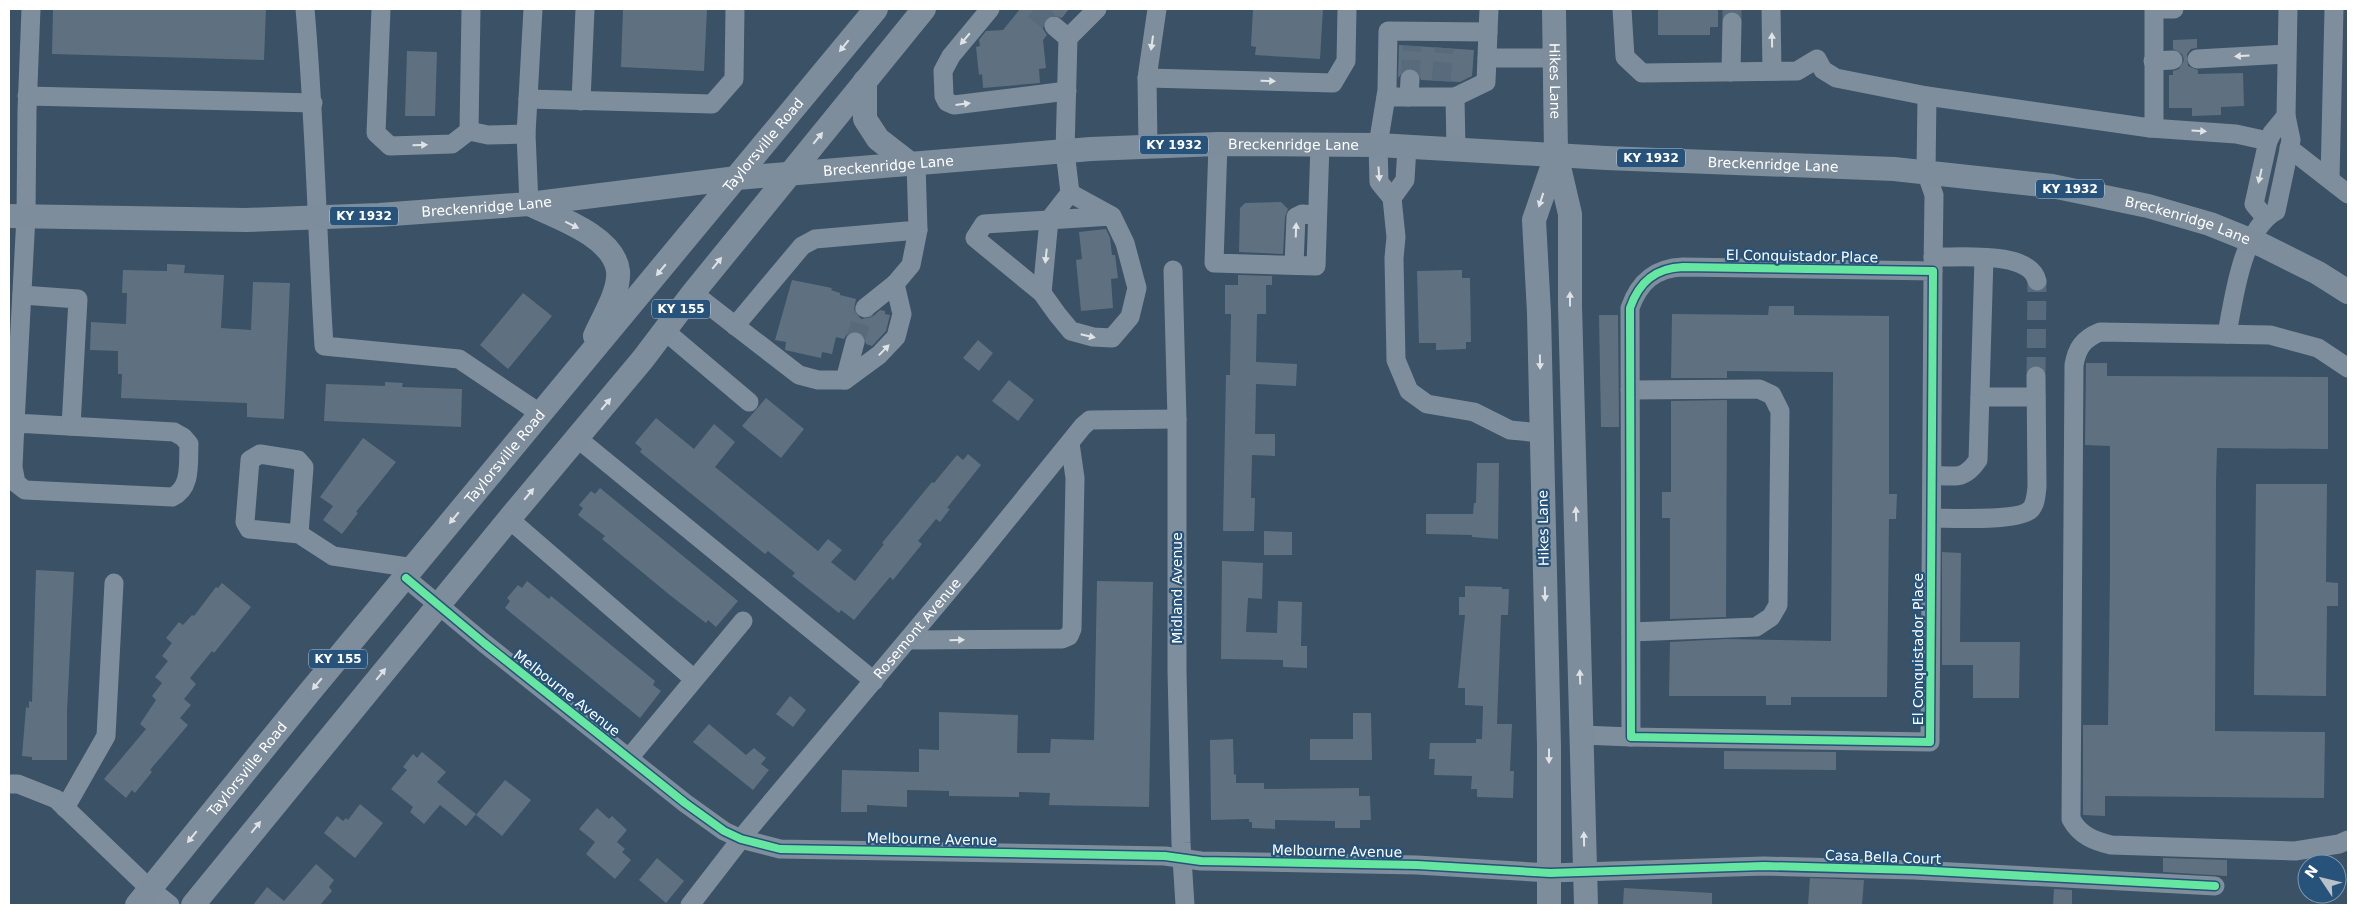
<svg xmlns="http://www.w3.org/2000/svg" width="2357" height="914" font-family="'DejaVu Sans',sans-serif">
<rect width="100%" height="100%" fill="#3a5166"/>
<path fill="#5f7181" d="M53 9H266L264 60 52 54Z
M623 9H707L704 71 621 67Z
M1020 9H1069L1062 18 1051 15 1043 23V29L1047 35 1043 40 1046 68 1039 69 1040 83 983 88 982 74 979 75 976 47 980 46 979 40 986 31 1003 30Z
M1253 9H1323L1320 59 1255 55 1256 47 1251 46Z
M1658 9H1718V27H1710V35H1658Z
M2197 39V48L2191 49 2187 54 2188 66 2198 70V74L2243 73 2244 106 2221 107V115L2192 116V108H2169V75H2173V71L2179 69 2184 60 2182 54 2173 49V40Z
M1399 45 1474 50 1472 76 1460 82 1421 80 1417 70 1410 68 1405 69 1398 78Z
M407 51 437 52 435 116H405Z
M1281 202 1288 209 1285 217 1283 254 1239 252 1240 208 1245 203Z
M1106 229 1110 238 1112 255H1115L1118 278 1111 279 1113 308 1081 311 1076 260 1082 259 1079 232Z
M167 264 185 265 184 273 224 275 221 328 251 330 253 282 290 283 284 419 247 417V403L121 398 122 374H118V351L90 350 91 322 126 324 127 293H122L123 270 167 271Z
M1462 270V278H1470L1471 342H1466V349L1436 350V343H1419L1417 271Z
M1238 275 1272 276V285H1266V314H1257L1256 362 1297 364 1296 386 1256 384 1255 434H1275V456L1252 455 1251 498H1255L1254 531H1223L1226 375H1230L1231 314H1225V285H1238Z
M792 280 832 288 831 290 840 293V295L856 299 854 310 861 319 872 317 880 310 885 311V314L890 315 886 331 872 346 866 344 863 334 857 331 847 334 844 339 836 337 832 354 822 352 821 358 785 350 786 342 775 340Z
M523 293 552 316 508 369 480 345Z
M1769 306H1794V315L1889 316V494H1897L1896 519H1889L1887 697H1791V705H1766V696H1669L1670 642 1726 639 1831 641 1833 372 1727 371V378H1671L1672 314 1768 315Z
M1599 315H1618L1619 427H1601Z
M978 340 993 353 979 371 963 358Z
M2086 363H2107V376L2328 377V449L2217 448 2216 483 2215 731 2325 732 2324 798 2105 796V816L2083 815V725H2108L2110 574V446L2085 445Z
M1009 380 1034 400 1018 421 992 401Z
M385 382 403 383 402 387 462 389 461 427 324 421 326 384 385 386Z
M766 398 804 429 781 458 742 426Z
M1727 400 1726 617 1670 619V518H1662V492H1671V401Z
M656 418 694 449 714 424 735 442 715 467 818 551 828 539 842 550 831 562 855 581 884 544 882 543 932 482 934 483 957 455 963 460 968 454 981 465 947 508 950 509 940 522 936 519 918 541 922 544 893 580 890 577 854 620 841 610 839 613 792 576 795 573 768 551 765 554 640 452 642 449 635 443Z
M363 438 396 462 356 512 358 513 342 534 323 520 333 506 320 497Z
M1477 463H1499L1498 539 1472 537V535L1426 534V514H1473L1474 503H1476Z
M2256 484H2327L2326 582 2338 583V606H2327L2326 696 2254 695Z
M600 488 738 601 716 627 708 620 706 623 671 596 602 539 605 536 578 515 583 508 579 505 591 491 595 494Z
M1264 531 1292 532V555H1264Z
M1942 552 1961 553 1960 642H2020L2019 698H1973V665H1942Z
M1222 561 1263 563 1262 599 1248 598 1246 632 1277 633 1278 601 1302 602 1301 646H1307V668L1283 667V660L1221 659Z
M36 570 74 572 67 711V760H32V757L22 756 26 707 29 708V701L32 702Z
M527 581 549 599 551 596 655 681 653 685 661 691 640 718 505 608 510 601 507 598 518 585 522 588Z
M1097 581 1153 582 1149 807 1049 805 1050 793 1019 792V797L949 796V791L907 790V807L867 805V812H841L842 770 919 772V749L939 750V712L1018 715 1017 753H1050L1051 739 1094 740Z
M222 583 251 607 214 653 212 651 190 678 196 684 184 699 191 705 180 718 188 725 150 770 152 772 135 793 132 790 126 798 104 779 146 729 140 724 156 700 152 696 162 683 155 677 168 661 162 656 172 643 166 638 179 622 183 625 192 615 194 616 216 587 218 588Z
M1465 586 1502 587V589H1509L1508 615H1501L1497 724H1512L1510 771H1514L1513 798 1477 797V789H1471L1472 776 1434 775 1435 759H1429L1430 743H1476V739H1482L1483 706 1465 705V688H1458L1465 615H1459V597H1465Z
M790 696 806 710 793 727 776 714Z
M1353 713H1371L1372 760H1310V739H1353Z
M709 724 746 755 754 748 766 758 761 764 769 770 753 790 693 742Z
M1233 739 1234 775 1236 774V783H1264V789L1359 788V796H1370L1371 820H1360V828H1335V821L1275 820V829L1252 828V822H1249V819L1211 820 1210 740Z
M1724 751 1836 752V770L1724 769Z
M422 752 446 772 437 782 476 814 466 826 440 805 424 824 410 812 413 807 391 789 407 770 403 767 413 754 417 758Z
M505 780 531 800 502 836 476 815Z
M360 804 383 823 355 858 324 833 337 816 343 821 346 818 348 820Z
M597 808 609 819 612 816 627 830 617 842 625 849 622 852 631 860 615 879 586 854 595 842 579 829Z
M657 858 684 881 666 903 639 880Z
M2163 858 2227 860V876L2163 872Z
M316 864 334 880 329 887 332 891 320 905H253L267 887 284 901Z
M1810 878 1864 880 1862 905H1808Z
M1624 888 1712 893V905H1623Z
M2054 889 2072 890V905H2053Z"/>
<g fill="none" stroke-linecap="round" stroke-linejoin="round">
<path stroke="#586b7d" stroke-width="19" stroke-dasharray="19 9" stroke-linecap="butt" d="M1034 9 1054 26
M1732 22V9
M1410 79 1412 46
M1441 81 1444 48
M855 342 865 308
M2036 376 2037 281"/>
<g stroke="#7e8e9d" stroke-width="19">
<path d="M305 9C315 121 317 234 324 346L459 359 541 414"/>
<path d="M381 9 376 133 390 146 452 144 469 131 471 9"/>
<path d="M990 9 951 56 943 71 944 96 947 102 954 105 1067 91"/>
<path d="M1489 9 1488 32 1388 31 1387 90 1378 145 1379 182 1392 198 1396 237 1394 258 1396 360 1409 391 1427 404 1474 412 1510 430 1541 433"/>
<path d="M1622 9 1625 57 1642 73 1797 71 1817 59 1823 70 1836 78 1927 96 2150 128 2154 123V9H2174"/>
<path d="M1771 9 1772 71"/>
<path d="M1068 38 1097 9"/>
<path d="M1487 58H1555"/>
<path d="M2197 59 2286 54"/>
<path d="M2153 61 2173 60"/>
<path d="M1731 72 1732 22"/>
<path d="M1147 78 1333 83 1346 61 1347 9"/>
<path d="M27 96 313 103"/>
<path d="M1927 96 1926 172 1934 195 1933 271"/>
<path d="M1386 97H1455"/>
<path d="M1409 97 1410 79"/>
<path d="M528 99 712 104 734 79 735 9"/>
<path d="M581 101 585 9"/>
<path d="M2150 128 2236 134 2268 141"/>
<path d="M469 131 488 135 526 134"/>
<path d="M1218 144 1214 263 1316 266 1320 144"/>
<path d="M1148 146 1147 78 1157 9"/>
<path d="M2289 148 2348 194"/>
<path d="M1456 149 1455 97 1486 82 1488 32"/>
<path d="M2330 179 2334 9"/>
<path d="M1070 193 1112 216 1125 243 1137 288 1130 317 1112 338 1093 337 1071 331 1057 314 1042 293 975 238 984 224 1112 216"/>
<path d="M1392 198 1405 180 1407 147"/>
<path d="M529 204 526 134 533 9"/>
<path d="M2265 217 2254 204 2268 141 2272 133 2286 116"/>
<path d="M1933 257C1959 258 2030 250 2037 281"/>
<path d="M1294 265 1296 217 1302 214 1317 215"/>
<path d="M1683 267 1933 271 1930 742 1631 737 1630 308C1639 282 1655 268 1683 267Z"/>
<path d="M1173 270 1177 419V671L1181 843 1185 905"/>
<path d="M693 293 799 375 818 380H845L879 355 896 337 902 314 895 284 911 265 918 230"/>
<path d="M1042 293 1049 220 1070 193 1065 151 1068 38 1054 26"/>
<path d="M22 295 78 299 71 426"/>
<path d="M865 308 895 284"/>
<path d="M735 326 802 246 815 239 918 230 916 163"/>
<path d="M665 331 749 402"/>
<path d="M2227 334C2234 297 2242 230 2276 211L2291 140 2286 116 2288 9"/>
<path d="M2348 368 2318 348 2270 335 2100 332C2083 339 2077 348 2074 365L2071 819C2080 836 2095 841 2111 845L2295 851 2339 844 2348 840"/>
<path d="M845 380 855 342"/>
<path d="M1630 390 1759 389 1772 395 1780 411 1778 605 1771 617 1756 627 1631 632"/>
<path d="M1980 397H2036"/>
<path d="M15 423 13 467 16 483 25 490 172 497C192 488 188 463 189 444L183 437 174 432 15 423 26 216 27 111 31 9"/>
<path d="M577 438 874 681"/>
<path d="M1932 475C1954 476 1964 481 1978 460L1984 258"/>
<path d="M1932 518C1950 518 2020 522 2031 509 2036 503 2036 495 2037 487L2036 376"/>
<path d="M509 519 694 679"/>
<path d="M299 534 304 467 298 460 260 454 250 460 245 522 249 529 299 534 333 556 414 568"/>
<path d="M406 578 484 643 685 803 724 831 741 839 780 849 1165 856 1201 861 1417 865 1550 873 1764 866 1914 870 2215 886"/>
<path d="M909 640 1062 639 1069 636 1072 629 1075 478 1070 443"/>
<path d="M1582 735 1631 737"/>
<path d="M629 758 743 621"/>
<path d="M9 784H18L56 799 150 889 170 905"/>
<path d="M65 808 106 736 114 583"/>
<path id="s1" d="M690 905 748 830 972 563 1083 426 1090 420 1177 419"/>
</g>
<g stroke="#7d8d9c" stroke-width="24">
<path id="s2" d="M1554 9 1556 154 1570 214V305L1586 905"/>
<path d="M865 81V119L878 139 909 163"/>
<path d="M529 204C556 217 614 236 618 271 620 292 603 317 595 336"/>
<path id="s3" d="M9 216 246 220 379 215 529 204 737 178 1091 149 1218 144 1378 145 1606 158 1894 169 2052 186 2148 206 2210 224 2262 245 2318 273 2348 292"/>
<path id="s4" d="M137 905 308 694 876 9"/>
<path d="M193 905 509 519 643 359 693 293 924 9"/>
<path d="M1549 905V746L1539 313 1534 220 1556 156"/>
</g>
<g stroke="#275279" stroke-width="11">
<path id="cycleway" d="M1683 267 1933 271 1930 742 1631 737 1630 308C1639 282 1655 268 1683 267Z
M406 578 484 643 685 803 724 831 741 839 780 849 1165 856 1201 861 1417 865 1550 873 1764 866 1914 870 2215 886"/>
</g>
<use href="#cycleway" stroke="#66e7a1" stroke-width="8"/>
</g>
<defs><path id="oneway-solid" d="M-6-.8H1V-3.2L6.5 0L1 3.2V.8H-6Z" transform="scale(1.25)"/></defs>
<g fill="#dfe3e6">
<use href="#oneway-solid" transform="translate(965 39) rotate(130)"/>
<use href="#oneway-solid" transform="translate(1772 40) rotate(-91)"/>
<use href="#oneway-solid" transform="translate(1152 43) rotate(98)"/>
<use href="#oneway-solid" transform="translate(2242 56) rotate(177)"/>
<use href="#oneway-solid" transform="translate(1268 81) rotate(2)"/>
<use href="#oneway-solid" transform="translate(963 104) rotate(-7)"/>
<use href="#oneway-solid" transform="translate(2199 131) rotate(4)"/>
<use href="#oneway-solid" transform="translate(420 145) rotate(-1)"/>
<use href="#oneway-solid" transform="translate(1379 174) rotate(86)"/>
<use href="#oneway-solid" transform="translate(2260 176) rotate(103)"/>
<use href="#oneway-solid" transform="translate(1296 230) rotate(-88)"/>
<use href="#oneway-solid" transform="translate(1046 256) rotate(96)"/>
<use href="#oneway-solid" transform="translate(1088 336) rotate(13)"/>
<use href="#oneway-solid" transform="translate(884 350) rotate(-46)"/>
<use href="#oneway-solid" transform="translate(957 640) rotate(-1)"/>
</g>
<g fill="#dee2e6">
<use href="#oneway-solid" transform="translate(844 46) rotate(129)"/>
<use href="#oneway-solid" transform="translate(818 138) rotate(-51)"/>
<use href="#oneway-solid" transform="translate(1541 200) rotate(108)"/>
<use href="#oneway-solid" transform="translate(572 225) rotate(26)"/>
<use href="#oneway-solid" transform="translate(717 263) rotate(-51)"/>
<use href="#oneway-solid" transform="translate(661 270) rotate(130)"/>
<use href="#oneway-solid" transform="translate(1570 299) rotate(-90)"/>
<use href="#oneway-solid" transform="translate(1540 362) rotate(89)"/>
<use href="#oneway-solid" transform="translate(606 404) rotate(-50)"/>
<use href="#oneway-solid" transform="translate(529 494) rotate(-50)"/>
<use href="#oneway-solid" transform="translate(1576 514) rotate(-92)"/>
<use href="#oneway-solid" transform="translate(454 518) rotate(130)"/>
<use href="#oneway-solid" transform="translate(1545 594) rotate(89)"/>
<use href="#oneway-solid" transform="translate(381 674) rotate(-51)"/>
<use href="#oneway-solid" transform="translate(1580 677) rotate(-92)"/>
<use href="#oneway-solid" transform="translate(317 684) rotate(130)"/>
<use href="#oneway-solid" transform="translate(1549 756) rotate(90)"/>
<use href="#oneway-solid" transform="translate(256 827) rotate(-51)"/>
<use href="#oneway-solid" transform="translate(192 837) rotate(129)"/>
<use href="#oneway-solid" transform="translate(1584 839) rotate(-91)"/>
</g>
<g text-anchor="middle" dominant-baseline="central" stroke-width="4.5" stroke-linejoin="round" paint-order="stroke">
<g fill="#275279" stroke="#becbd7" stroke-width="1">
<rect x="1140" y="135.5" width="68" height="19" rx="4"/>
<rect x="1617" y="148.5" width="68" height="19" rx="4"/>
<rect x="2036" y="179.5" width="68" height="19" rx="4"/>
<rect x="330" y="206.5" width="68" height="19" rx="4"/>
<rect x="652" y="299.5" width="58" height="19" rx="4"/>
<rect x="309" y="649.5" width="58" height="19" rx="4"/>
</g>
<g font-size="12" font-weight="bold" fill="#fff">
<text x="1174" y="145">KY 1932</text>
<text x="1651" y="158">KY 1932</text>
<text x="2070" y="189">KY 1932</text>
<text x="364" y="216">KY 1932</text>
<text x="681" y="309">KY 155</text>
<text x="338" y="659">KY 155</text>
</g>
<g font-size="14" fill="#fff" stroke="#275279">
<text stroke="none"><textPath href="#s2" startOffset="72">Hikes Lane</textPath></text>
<text stroke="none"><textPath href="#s3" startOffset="1288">Breckenridge Lane</textPath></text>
<text stroke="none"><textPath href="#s4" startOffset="985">Taylorsville Road</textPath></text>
<text stroke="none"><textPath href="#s3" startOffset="1768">Breckenridge Lane</textPath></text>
<text stroke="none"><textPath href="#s3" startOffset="882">Breckenridge Lane</textPath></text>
<text stroke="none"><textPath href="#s3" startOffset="478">Breckenridge Lane</textPath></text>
<text stroke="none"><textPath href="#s3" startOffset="2188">Breckenridge Lane</textPath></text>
<text transform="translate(1802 256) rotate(1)">El Conquistador Place</text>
<text stroke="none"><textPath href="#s4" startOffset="580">Taylorsville Road</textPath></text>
<text transform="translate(1543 528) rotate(-91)">Hikes Lane</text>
<text transform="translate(1177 588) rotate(-90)">Midland Avenue</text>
<text stroke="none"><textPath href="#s1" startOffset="358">Rosemont Avenue</textPath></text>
<text transform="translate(1918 649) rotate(-90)">El Conquistador Place</text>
<text transform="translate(567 693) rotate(38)">Melbourne Avenue</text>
<text stroke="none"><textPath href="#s4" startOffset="175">Taylorsville Road</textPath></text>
<text transform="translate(932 839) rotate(1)">Melbourne Avenue</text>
<text transform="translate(1337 851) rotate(1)">Melbourne Avenue</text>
<text transform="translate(1883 857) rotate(2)">Casa Bella Court</text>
</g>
</g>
<rect width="2357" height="914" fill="none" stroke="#ffffff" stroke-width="20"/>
<g transform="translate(2322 879) rotate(305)"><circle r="24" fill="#275279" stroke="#7d97af"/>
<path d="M0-4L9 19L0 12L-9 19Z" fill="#bac2c9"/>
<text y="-8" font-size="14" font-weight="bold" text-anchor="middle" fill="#ffffff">N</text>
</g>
</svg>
